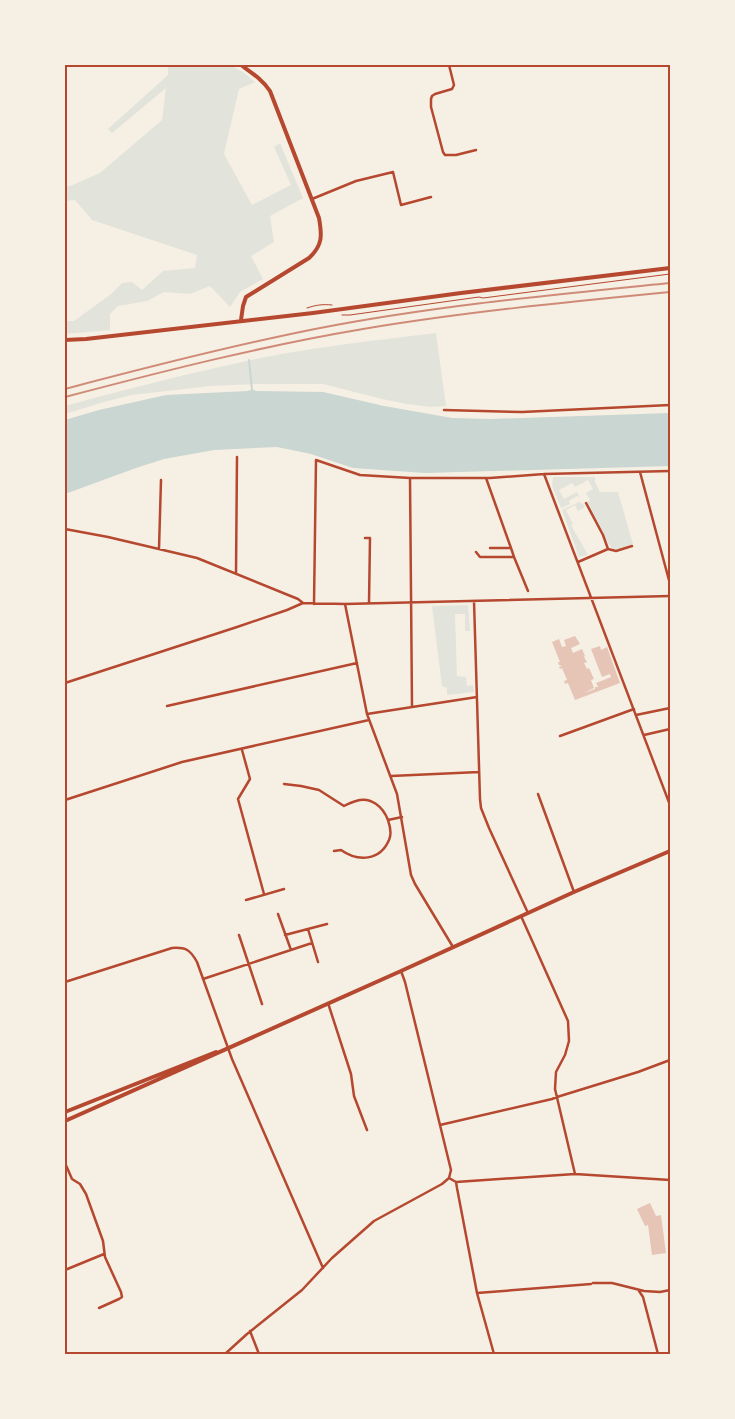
<svg xmlns="http://www.w3.org/2000/svg" width="735" height="1419" font-family="'Space Grotesk',sans-serif">
<rect width="100%" height="100%" fill="#f6efe4"/>
<path fill="#e2e4dc" d="M168 65H229L243 72 255 82 239 89 224 154 252 205 291 185 274 147 280 143 303 198 270 216 274 242 251 256 263 279 240 292 230 307 210 286 190 294 164 292 147 301 118 306 110 314V330L65 334V321H74L111 294 122 283 132 282 142 290 163 271 195 268 197 255 92 220 75 200 65 201V186H70L100 173 162 120 166 88 112 133 108 129 168 75Z
M436 333 446 406 430 407 407 404 382 399 323 384H257L211 386 132 395 104 402 65 414V406C131 388 198 371 266 357 322 346 379 340 436 333Z
M553 477H595V482L600 492H618L633 544 617 549H613L610 546 586 502 590 500 586 493 593 489 588 480 575 487 572 483 559 490 564 499 577 492 580 498 577 496 569 501 570 504 561 508 552 486Z
M579 502 583 504 585 507 578 511 575 505 566 510 573 524 571 525 588 555 579 557 562 510Z
M468 605 470 631H465V614H455L457 676 466 677 467 686 473 685 474 692 447 695V688L442 686 432 606Z"/>
<path fill="#c9d6d2" d="M250 390H254L256 391 323 392 384 406 452 418 490 419 670 413V466L425 473 353 468 311 454 277 447 214 450 164 459 136 468 65 494V420L99 410 166 395 248 391Z"/>
<g fill="none" stroke-linecap="round" stroke-linejoin="round">
<path stroke="#c9d6d2" stroke-width="2" d="M249 360 252 390"/>
</g>
<path fill="#e6c5b7" d="M575 636 580 644 571 648 573 653 582 649 585 656 584 657 587 662 584 663 587 669 589 668 594 679 591 680 594 688 584 693 595 689V687H598L596 683 611 677 610 674 602 677 591 649 600 646 601 650 607 647 620 683 575 700 568 683 565 684 564 681 567 680 562 668 560 669 559 667 562 666 559 665 558 662H560L552 642 559 639 562 647 566 646 564 640Z
M650 1203 656 1216 661 1215 666 1253 652 1255 648 1225 645 1226 637 1209Z"/>
<g fill="none" stroke-linecap="round" stroke-linejoin="round">
<path stroke="#b5482f" stroke-width="1" d="M307 308C316 305 322 304 332 305
M342 315H350L479 297 483 298 670 274"/>
<path stroke="#b5482f" stroke-width="2.5" d="M449 65 454 85 452 89 435 94 432 96 431 99V107L443 152 445 155H456L476 150
M312 199 356 181 393 172 401 205 431 197
M444 410 522 412 670 405
M640 472 670 584
M544 474 670 805
M410 478 412 706
M486 478 511 548H490
M65 529 108 537 197 558 298 599 303 603
M365 538H370L369 603
M159 549 161 480
M608 549 616 551 632 546
M476 552 480 557H514L511 548
M514 557 528 591
M578 562 608 549 603 535 586 503
M236 573 237 457
M474 601 480 799 481 808 489 828 528 913
M314 604 316 460 360 475 410 478H490L544 474 670 471
M345 604 367 714 397 794 411 875 415 884 453 947
M65 683 237 627 287 610 303 603 345 604 670 596
M167 706 357 663
M367 714 477 697
M636 715 670 708
M644 735 670 729
M560 736 634 709
M242 750 250 779 238 799 264 894
M391 776 479 772
M284 784 301 786 319 790 344 806C348 804 352 802 356 801 371 796 383 807 388 820L402 817
M538 794 574 892
M65 800 182 762 369 720
M334 851 341 850C358 862 380 861 389 840 392 834 390 826 388 820
M246 900 284 889
M278 914 291 950
M521 916 568 1021 569 1041 565 1055 556 1072 555 1089 575 1174
M308 929 318 962
M239 935 262 1004
M285 935 327 924
M203 979 312 943
M65 982 172 948C185 947 190 949 197 962L232 1059 323 1268
M328 1003 351 1074 354 1096 367 1130
M440 1125 552 1099 557 1097 638 1072 670 1060
M65 1163 72 1179 80 1184 86 1194 103 1241 105 1257 121 1292 122 1297 119 1299 99 1308
M449 1178 456 1182 457 1188 477 1293 494 1354
M456 1182 575 1174 670 1180
M65 1270 104 1254
M593 1283H612L644 1291 660 1292 670 1290
M639 1291 643 1297 658 1354
M477 1293 591 1284
M250 1331 259 1354
M225 1354 247 1334 302 1290 332 1258 374 1221 442 1184 449 1178 451 1170 405 982 401 971"/>
<path stroke="#b5482f" stroke-width="4" d="M241 65C252 73 263 80 270 91L319 218C322 235 323 245 309 258L246 297 243 306 241 320
M65 340 86 339 313 313 461 293 670 268
M65 1112 216 1052
M65 1121 401 971 574 892 670 851"/>
<path stroke="#cf8b77" stroke-width="2" d="M65 389C148 367 230 346 315 329 432 306 551 295 670 283
M65 397C164 371 262 346 363 329 464 312 567 302 670 292"/>
</g>
<rect width="735" height="1419" fill="none" stroke="#f6efe4" stroke-width="132"/>
<rect x="66" y="66" width="603" height="1287" fill="none" stroke="#b5482f" stroke-width="2"/>
</svg>
